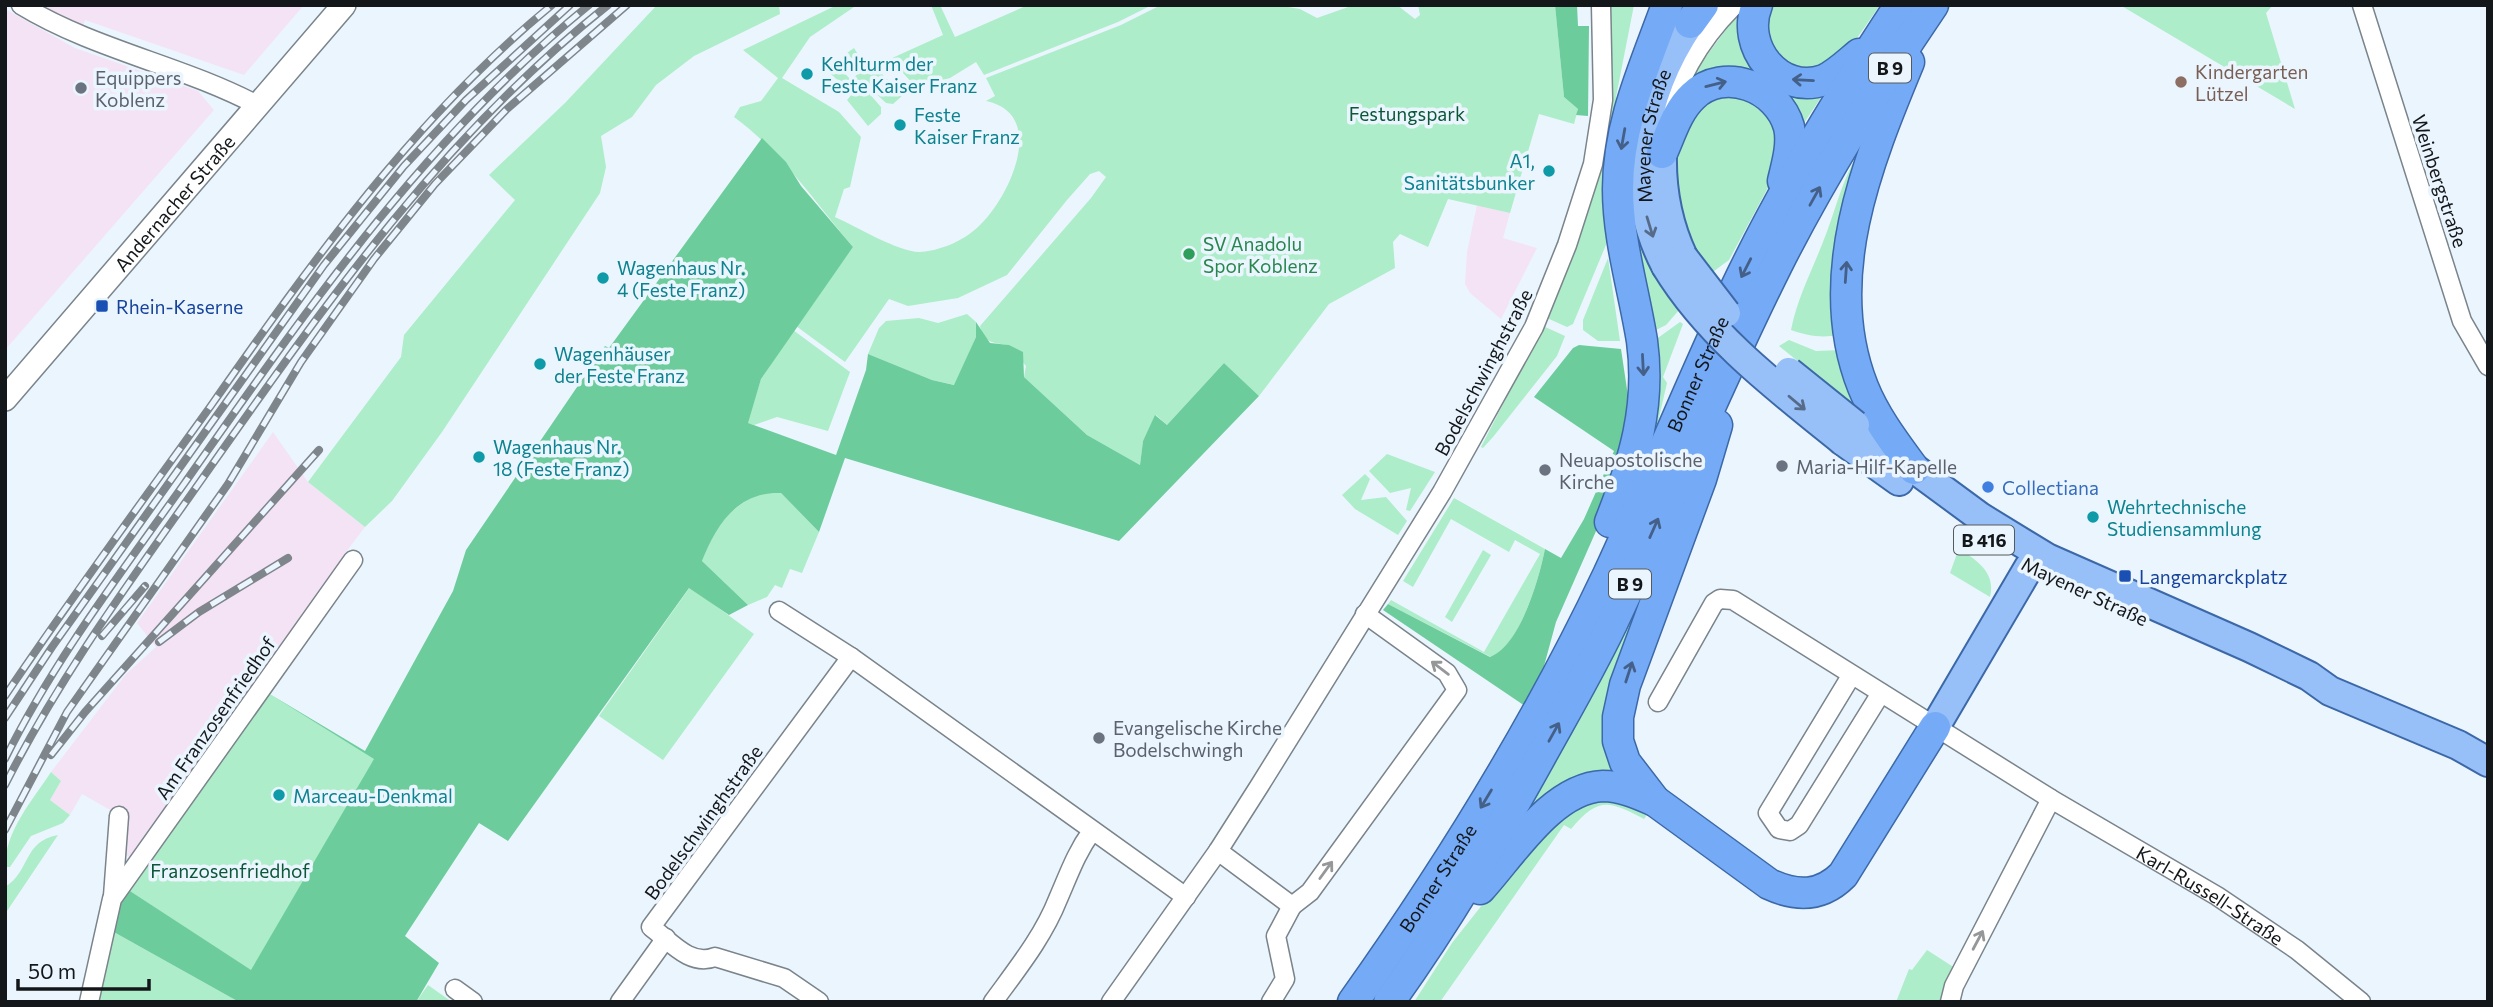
<svg xmlns="http://www.w3.org/2000/svg" width="2493" height="1007" font-family="Commissioner,sans-serif">
<rect width="100%" height="100%" fill="#ebf5fe"/>
<path fill="#f4e3f5" d="M38 5H304L244 75 85 20 81 33Z
M5 9 75 48 198 91 214 110 5 350Z
M1477 205 1510 213 1503 238 1537 248 1501 319 1470 293 1465 284 1467 252Z
M273 432 308 482 365 527 346 552 305 619 135 860 122 853 126 819 82 794 70 815 50 800 61 781 51 772 126 674 156 647 137 623Z"/>
<path fill="#adedc9" d="M657 5H779L780 14 694 56 656 85 632 117 601 136 606 167 600 193 442 432 392 501 365 527 308 482 401 357 404 335 515 200 489 175 565 103Z
M837 5H857L810 37 782 78 839 112 861 137 850 187 844 189 835 217C855 226 899 252 919 252 940 251 963 241 978 227 1009 199 1049 114 986 101L995 96 986 78 1121 25 1161 5H1276L1300 9 1317 18 1354 5H1397L1415 19 1420 15 1418 5H1555L1564 97 1578 109 1574 124 1539 114 1510 213 1448 199 1428 247 1400 234 1393 242 1395 268 1329 304 1259 396 1224 363 1167 425 1156 415 1143 441 1140 465 1087 435 1024 377 1026 366 1009 345C993 343 984 343 980 326L1091 198 1106 177 1099 171 1090 174 1067 200 1007 275 958 298 908 306 889 299 845 362 796 326 853 247C814 201 783 153 734 117L740 107 761 101 778 78 743 50Z
M931 5H940L955 37 1028 5H1152L1118 22 984 75 976 62 950 78 916 87 890 59 943 35Z
M1610 5H1634L1616 97 1608 240 1573 324 1567 327 1547 318C1571 255 1602 191 1609 124 1614 84 1610 45 1610 5Z
M1763 5H1880L1853 44 1815 74 1771 61Z
M2120 5H2273L2266 13 2295 109Z
M1740 11 1764 74 1697 85 1689 79Z
M854 48 871 75 879 71 903 95 893 104 886 103 871 89 867 91 881 107V114L868 126 847 100 853 93 828 72 836 64 851 80 862 70 847 53Z
M1778 85 1826 90 1800 129Z
M1724 87 1779 116 1777 171 1729 260 1710 274 1682 232 1672 170 1686 113Z
M1857 155 1863 157 1839 335C1821 338 1808 336 1791 330 1798 296 1811 273 1823 242 1835 212 1841 183 1857 155Z
M1631 187 1680 309 1666 325 1648 334Z
M1608 258 1620 341H1598L1583 330V320Z
M967 314 976 322V337L955 385 932 380 868 354 879 328 886 321 919 318 938 323Z
M1680 322 1683 324 1663 377 1667 383 1648 465 1620 510 1655 340Z
M1543 326 1565 336 1557 356 1493 437 1483 448 1481 447Z
M793 330 850 372 828 431 777 417 754 425 747 423 761 379Z
M1789 340 1816 351 1842 350 1872 421 1779 346Z
M1387 454 1435 472 1410 511 1406 510 1411 488 1390 493 1369 471Z
M1694 466 1638 627 1626 782 1509 846Z
M1365 474 1370 479 1361 500 1386 497 1407 521 1398 535 1355 509 1342 495Z
M763 492 781 493 819 532 802 573 790 569 782 588 775 585 767 597 748 605 702 561C715 526 728 508 763 492Z
M1454 498 1545 549C1539 579 1520 645 1491 657L1388 604 1391 600 1484 652 1540 554 1515 540 1509 552 1451 519 1413 587 1403 581Z
M1959 548C1977 561 1996 572 1990 597L1950 573Z
M1483 550 1491 555 1452 622 1445 617Z
M690 587 754 634 663 760 599 716Z
M268 693 375 759 251 971 130 891Z
M51 772 61 781 50 800 70 815 63 823 31 836 10 867H5C5 831 32 801 51 772Z
M1601 793 1649 812 1644 819C1608 800 1598 797 1571 829L1564 825 1440 1002H1414L1452 943 1546 824Z
M58 835 5 914V887C31 871 22 842 58 835Z
M112 931 239 1002H96Z
M1927 950 1955 968 1943 992 1942 1002H1896L1909 969 1912 970Z
M428 985 452 1002H416Z"/>
<path fill="#6dcc9c" d="M1555 5H1577L1578 26H1589L1588 116 1576 115 1578 109 1564 97Z
M762 138 786 162 801 186 853 247 761 379 748 423 836 455 866 370 868 354 932 380 954 385 976 337V322L990 343 1009 345 1023 352 1024 377 1087 435 1140 465 1143 441 1155 415 1167 425 1224 363 1259 396 1119 541 845 458 819 532 781 493C738 491 716 525 702 561L748 605 729 615 689 588 508 841 479 823 405 936 439 963 416 1002H239L112 931 120 904 130 891 251 970 374 759 268 693 365 751 453 591 466 550 605 346 609 348Z
M1579 345 1621 349 1632 423 1600 522 1556 622 1541 677 1525 706 1383 610 1388 604 1490 657C1520 646 1539 579 1545 549L1561 558 1584 519 1614 451 1534 397 1573 348Z"/>
<g fill="none" stroke-linecap="round" stroke-linejoin="round">
<g stroke="#7a848b" stroke-width="21">
<g id="minor">
<path d="M21 5C95 50 181 65 257 105"/>
<path d="M2362 5 2462 321 2488 366"/>
<path d="M779 611 851 657 1186 897"/>
<path d="M1851 676 1768 813 1779 829 1790 831 1799 825 1881 693"/>
<path id="s1" d="M1658 702 1714 603 1720 599 1733 600 2051 799 2217 896 2297 950 2361 1002"/>
<path d="M1218 851 1292 906 1310 892 1457 690 1447 673 1365 614"/>
<path d="M113 896 119 816"/>
<path d="M455 989 473 1002"/>
<path d="M89 1002 112 899 353 560"/>
<path d="M620 1002 666 938"/>
<path d="M819 1002 784 978 715 957C690 967 670 941 651 927L851 657"/>
<path d="M993 1002C1017 969 1043 937 1058 899 1069 874 1076 853 1092 831"/>
<path d="M1111 1002 1218 851 1260 785 1442 492 1534 327 1567 245 1593 164 1603 100 1601 5"/>
<path d="M1271 1002 1285 979 1276 936 1292 906"/>
<path d="M1950 1002 1954 986 2051 799"/>
</g>
</g>
<g stroke="#7a848b" stroke-width="26">
<g id="tertiary">
<path d="M1664 129C1670 83 1699 37 1731 5"/>
<path id="s2" d="M5 399 344 5"/>
</g>
</g>
<g stroke="#3c68a7" stroke-width="32">
<g id="primary">
<path d="M1662 153C1661 190 1667 223 1683 257"/>
<path id="s3" d="M1666 266C1624 186 1641 96 1690 23"/>
<path d="M1855 425 1980 517 2047 558 2249 647 2309 676 2330 691 2458 745 2488 762"/>
<path d="M1843 441 1899 481"/>
<path d="M1935 727 2029 567"/>
</g>
</g>
<g stroke="#3c68a7" stroke-width="33">
<g id="trunk">
<path d="M1757 5C1740 46 1779 96 1824 80 1837 74 1848 63 1859 54"/>
<path d="M1690 23 1703 5"/>
<path d="M1909 62C1867 163 1820 279 1863 387 1875 417 1895 443 1914 469"/>
<path d="M1662 153C1671 133 1677 111 1693 96 1724 66 1778 87 1789 127 1793 144 1787 164 1783 181"/>
<path d="M1717 425 1701 479 1625 685 1618 717V741L1625 762 1655 801 1769 884C1797 897 1821 897 1843 875L1935 727"/>
<path d="M1610 522C1634 462 1651 406 1642 341 1634 291 1618 240 1618 189 1618 123 1645 66 1667 5"/>
<path d="M1480 889C1512 854 1552 788 1603 786 1621 786 1639 794 1655 801"/>
<path id="s4" d="M1353 1002C1449 867 1537 725 1608 575 1654 476 1694 375 1741 277 1787 182 1842 93 1900 5"/>
<path d="M1389 1002C1446 923 1495 839 1542 754 1568 707 1595 661 1617 613 1671 497 1720 379 1777 265 1823 174 1876 89 1933 5"/>
</g>
</g>
<use href="#minor" stroke="#fff" stroke-width="18"/>
<use href="#tertiary" stroke="#fff" stroke-width="23"/>
<use href="#primary" stroke="#97bff8" stroke-width="28"/>
<use href="#trunk" stroke="#74aaf6" stroke-width="30"/>
<g stroke="#7e858b" stroke-width="8">
<path id="rail" d="M102 636 145 586
M159 642 199 612 288 558
M5 696C71 598 141 503 210 407 312 262 414 118 552 5
M5 718 52 647 324 265 404 166 466 100 570 5
M51 755 85 712 319 450
M5 759C54 660 121 573 184 484 305 312 424 139 589 5
M5 785C62 672 137 572 209 469 328 300 444 135 608 5
M5 830 67 712 228 484 301 362 374 259 435 184 507 109 627 5"/>
</g>
<use href="#rail" stroke="#ebf5fe" stroke-width="5" stroke-dasharray="16" stroke-linecap="butt"/>
<g stroke="#3c68a7" stroke-width="32" stroke-linecap="butt">
<path id="primary-bridge" d="M1683 257 1726 313
M1666 266C1709 337 1780 390 1843 441
M1789 372 1855 425"/>
</g>
<use href="#primary-bridge" stroke="#97bff8" stroke-width="28"/>
</g>
<defs><path id="oneway-shaft" d="M-6 0H5M1.5-3L5.5 0L1.5 3" fill="none" stroke-width="1.6" stroke-linecap="round" stroke-linejoin="round" transform="scale(1.75)"/></defs>
<g stroke="#446088">
<use href="#oneway-shaft" transform="translate(1803 80) rotate(-177)"/>
<use href="#oneway-shaft" transform="translate(1716 84) rotate(-14)"/>
<use href="#oneway-shaft" transform="translate(1623 139) rotate(100)"/>
<use href="#oneway-shaft" transform="translate(1815 196) rotate(-61)"/>
<use href="#oneway-shaft" transform="translate(1746 268) rotate(117)"/>
<use href="#oneway-shaft" transform="translate(1846 272) rotate(-86)"/>
<use href="#oneway-shaft" transform="translate(1643 365) rotate(87)"/>
<use href="#oneway-shaft" transform="translate(1654 528) rotate(-66)"/>
<use href="#oneway-shaft" transform="translate(1629 672) rotate(-72)"/>
<use href="#oneway-shaft" transform="translate(1554 732) rotate(-61)"/>
<use href="#oneway-shaft" transform="translate(1486 799) rotate(121)"/>
</g>
<g stroke="#566b89">
<use href="#oneway-shaft" transform="translate(1650 227) rotate(73)"/>
<use href="#oneway-shaft" transform="translate(1797 403) rotate(40)"/>
</g>
<g stroke="#959798">
<use href="#oneway-shaft" transform="translate(1440 668) rotate(-143)"/>
<use href="#oneway-shaft" transform="translate(1326 870) rotate(-54)"/>
<use href="#oneway-shaft" transform="translate(1978 940) rotate(-62)"/>
</g>
<g fill="#0f9aa8" stroke="#ebf5fe" stroke-width="2.5">
<circle cx="807" cy="74" r="7"/>
<circle cx="900" cy="125" r="7"/>
<circle cx="1549" cy="171" r="7"/>
<circle cx="603" cy="278" r="7"/>
<circle cx="540" cy="364" r="7"/>
<circle cx="479" cy="457" r="7"/>
<circle cx="2093" cy="517" r="7"/>
<circle cx="279" cy="795" r="7"/>
</g>
<circle fill="#8d6e63" stroke="#ebf5fe" stroke-width="2.5" cx="2181" cy="82" r="7"/>
<g fill="#6b7280" stroke="#ebf5fe" stroke-width="2.5">
<circle cx="81" cy="88" r="7"/>
<circle cx="1782" cy="466" r="7"/>
<circle cx="1545" cy="470" r="7"/>
<circle cx="1099" cy="738" r="7"/>
</g>
<circle fill="#2e9e5b" stroke="#ebf5fe" stroke-width="2.5" cx="1189" cy="254" r="7"/>
<g fill="#1a4fb4" stroke="#ebf5fe" stroke-width="2.5">
<rect x="95" y="299" width="14" height="14" rx="3.5"/>
<rect x="2118" y="569" width="14" height="14" rx="3.5"/>
</g>
<circle fill="#3f7fe0" stroke="#ebf5fe" stroke-width="2.5" cx="1988" cy="487" r="7"/>
<g text-anchor="middle" dominant-baseline="central" stroke-width="7" stroke-linejoin="round" paint-order="stroke">
<g fill="#ebf5fe" stroke="#545a5e" stroke-width="2">
<rect x="1869" y="53.5" width="42" height="29" rx="5"/>
<rect x="1954" y="525.5" width="60" height="29" rx="5"/>
<rect x="1609" y="569.5" width="42" height="29" rx="5"/>
</g>
<g font-size="18" font-weight="bold" fill="#14171a">
<text x="1890" y="68">B 9</text>
<text x="1984" y="540">B 416</text>
<text x="1630" y="584">B 9</text>
</g>
<g font-size="19" fill="#0d838f" stroke="#ebf5fe" text-anchor="start">
<text x="821" y="63">Kehlturm der<tspan x="821" dy="22">Feste Kaiser Franz</tspan></text>
<text x="914" y="114">Feste<tspan x="914" dy="22">Kaiser Franz</tspan></text>
<text x="1535" y="160" text-anchor="end">A1,<tspan x="1535" dy="22">Sanitätsbunker</tspan></text>
<text x="617" y="267">Wagenhaus Nr.<tspan x="617" dy="22">4 (Feste Franz)</tspan></text>
<text x="554" y="353">Wagenhäuser<tspan x="554" dy="22">der Feste Franz</tspan></text>
<text x="493" y="446">Wagenhaus Nr.<tspan x="493" dy="22">18 (Feste Franz)</tspan></text>
<text x="2107" y="506">Wehrtechnische<tspan x="2107" dy="22">Studiensammlung</tspan></text>
<text x="293" y="795">Marceau-Denkmal</text>
</g>
<g font-size="19" fill="#785e54" stroke="#ebf5fe" text-anchor="start">
<text x="2195" y="71">Kindergarten<tspan x="2195" dy="22">Lützel</tspan></text>
</g>
<g font-size="19" fill="#5b616d" stroke="#ebf5fe" text-anchor="start">
<text x="95" y="77">Equippers<tspan x="95" dy="22">Koblenz</tspan></text>
<text x="1559" y="459">Neuapostolische<tspan x="1559" dy="22">Kirche</tspan></text>
<text x="1796" y="466">Maria-Hilf-Kapelle</text>
<text x="1113" y="727">Evangelische Kirche<tspan x="1113" dy="22">Bodelschwingh</tspan></text>
</g>
<g font-size="19" fill="#0b5738" stroke="#ebf5fe">
<text x="1407" y="113">Festungspark</text>
<text x="230" y="870">Franzosenfriedhof</text>
</g>
<g font-size="19" fill="#14171a" stroke="#ebf5fe">
<text stroke="none"><textPath href="#s3" startOffset="135">Mayener Straße</textPath></text>
<text transform="translate(2440 181) rotate(72)">Weinbergstraße</text>
<text stroke="none"><textPath href="#s2" startOffset="259">Andernacher Straße</textPath></text>
<text transform="translate(1483 372) rotate(-62)">Bodelschwinghstraße</text>
<text stroke="none"><textPath href="#s4" startOffset="718">Bonner Straße</textPath></text>
<text transform="translate(2085 591) rotate(25)">Mayener Straße</text>
<text transform="translate(215 718) rotate(-55)">Am Franzosenfriedhof</text>
<text transform="translate(703 822) rotate(-54)">Bodelschwinghstraße</text>
<text stroke="none"><textPath href="#s4" startOffset="150">Bonner Straße</textPath></text>
<text stroke="none"><textPath href="#s1" startOffset="695">Karl-Russell-Straße</textPath></text>
</g>
<g font-size="19" fill="#27864d" stroke="#ebf5fe" text-anchor="start">
<text x="1203" y="243">SV Anadolu<tspan x="1203" dy="22">Spor Koblenz</tspan></text>
</g>
<g font-size="19" fill="#164399" stroke="#ebf5fe" text-anchor="start">
<text x="116" y="306">Rhein-Kaserne</text>
<text x="2139" y="576">Langemarckplatz</text>
</g>
<g font-size="19" fill="#366cbe" stroke="#ebf5fe" text-anchor="start">
<text x="2002" y="487">Collectiana</text>
</g>
</g>
<rect width="2493" height="1007" fill="none" stroke="#14171a" stroke-width="14"/>
<path d="M18 979v10h131v-10" fill="none" stroke="#14171a" stroke-width="3.5"/>
<text x="28" y="979" font-size="21" fill="#14171a" stroke="#ebf5fe" stroke-width="5" paint-order="stroke">50 m</text>
</svg>
